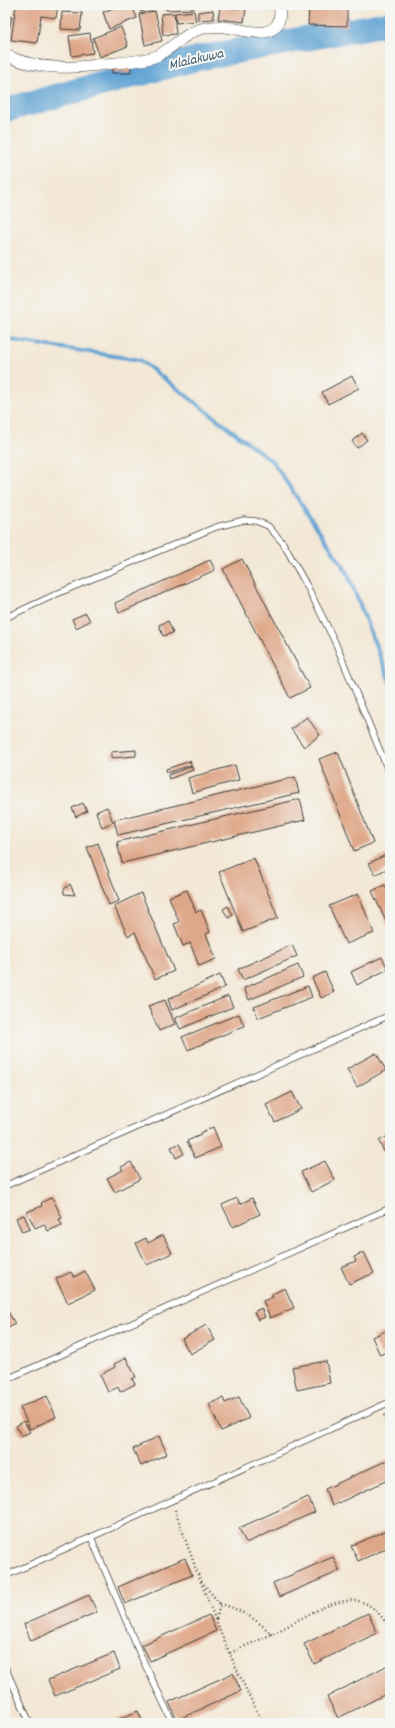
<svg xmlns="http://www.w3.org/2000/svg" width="395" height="1728" font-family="Dekko,sans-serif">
<rect width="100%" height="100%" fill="#f6f6f2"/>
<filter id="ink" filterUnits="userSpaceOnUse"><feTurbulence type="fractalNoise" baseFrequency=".025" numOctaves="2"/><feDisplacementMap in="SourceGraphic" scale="8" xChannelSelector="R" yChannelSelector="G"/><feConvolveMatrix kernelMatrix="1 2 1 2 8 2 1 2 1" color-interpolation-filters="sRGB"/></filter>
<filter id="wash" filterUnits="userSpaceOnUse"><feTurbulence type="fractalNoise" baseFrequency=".012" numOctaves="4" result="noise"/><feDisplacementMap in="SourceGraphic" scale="16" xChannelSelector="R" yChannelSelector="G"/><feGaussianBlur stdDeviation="0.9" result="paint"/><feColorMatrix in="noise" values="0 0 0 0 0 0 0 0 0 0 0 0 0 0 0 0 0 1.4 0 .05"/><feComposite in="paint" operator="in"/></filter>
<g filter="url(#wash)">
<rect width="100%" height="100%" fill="#f3e8d6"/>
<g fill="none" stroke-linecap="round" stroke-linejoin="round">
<path stroke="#5fa2d3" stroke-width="4" d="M5 339 140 360 273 462 347 572 390 682"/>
<path stroke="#5fa2d3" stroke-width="25" d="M5 110 199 58 390 23"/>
</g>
<g id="blocks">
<path fill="#dfa789" d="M16 5H58L56 18 41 16 37 43 11 40Z
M121 5H132L137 18 109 29 103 12Z
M137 5H156L141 12Z
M166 5H194V9L166 10Z
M309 5H347V26L308 25Z
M220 7 246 9 244 22 218 19Z
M213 10 214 19 198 20V12Z
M155 11 162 41 145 45 139 14Z
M194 11 196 21 176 23 175 13Z
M62 12 82 13 80 30 61 29Z
M174 13 176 34 163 35 161 14Z
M5 16 12 17 7 36 5 35Z
M121 27 128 46 100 57 93 38Z
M90 33 93 53 72 56 69 36Z
M112 65H131V73H112Z
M352 376 359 388 328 404 322 392Z
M362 433 367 440 357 448 352 441Z
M242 559 310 688 290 698 223 569Z
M210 560 215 570 119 613 115 603Z
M86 613 90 621 76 628 72 619Z
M168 621 173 633 163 636 159 625Z
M307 717 320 735 304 747 291 729Z
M136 750V756L111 758V752Z
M338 752 373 843 354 851 319 759Z
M190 761 191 765 167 773 166 769Z
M235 765 239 780 192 793 188 778Z
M192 766 193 770 169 779 168 775Z
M295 777 299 793 118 835 114 820Z
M300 799 305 820 122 863 117 842Z
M83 803 87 811 76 817 72 808Z
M107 807 113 822 102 827 96 812Z
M98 843 119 901 109 905 87 847Z
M388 854 390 859V867L375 875 369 863Z
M254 858 278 918 243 932 219 872Z
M70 884 75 895 64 894V889Z
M385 885 390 896V930L372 891Z
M187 890 196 912 201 910 210 932 206 934 216 959 199 966 190 943 183 946 174 924 179 922 169 897Z
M141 893 174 971 155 979 135 932 128 936 114 906Z
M358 894 374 933 346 944 329 906Z
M228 906 233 915 228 918 223 909Z
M292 945 297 956 243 980 238 969Z
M382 957 388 969 357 985 351 972Z
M298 965 303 977 249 1000 244 988Z
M325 972 334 992 321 998 312 978Z
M220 975 225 987 172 1010 168 999Z
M308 986 312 997 258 1018 254 1007Z
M228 996 233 1007 180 1029 175 1018Z
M165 1000 175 1024 159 1031 148 1006Z
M239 1014 244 1026 188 1050 182 1037Z
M376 1053 386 1070 357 1087 347 1069Z
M292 1092 301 1109 275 1122 266 1105Z
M213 1127 221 1147 195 1158 187 1141 201 1135 200 1133Z
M390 1135V1160H388L379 1141Z
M179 1144 184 1154 176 1158 171 1147Z
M325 1161 335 1180 311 1192 301 1172Z
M131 1162 140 1179 115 1192 107 1178 123 1170 121 1167Z
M52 1197 62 1218 59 1219 62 1225 48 1231 44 1224 35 1228 27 1212 42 1206 41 1203Z
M237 1198 240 1204 252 1198 260 1214 233 1227 222 1205Z
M24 1215 30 1229 22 1232 16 1218Z
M163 1235 172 1253 147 1265 136 1243 146 1238 148 1243Z
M364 1252 374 1273 349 1284 341 1267 356 1261 354 1257Z
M85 1271 95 1290 68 1303 56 1279 71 1272 74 1277Z
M285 1288 294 1308 270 1318 263 1301 273 1297 272 1294Z
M5 1306 15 1324 5 1330Z
M261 1308 265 1317 258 1320 254 1312Z
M206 1325 215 1340 190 1354 182 1339Z
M390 1329V1350L380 1355 372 1337Z
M126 1358 136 1377 132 1379 135 1384 120 1392 118 1387 108 1392 100 1375 115 1367 114 1364Z
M326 1361 330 1383 297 1390 292 1367Z
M47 1396 56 1417 30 1429 20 1407Z
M239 1397 249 1418 221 1431 209 1404 223 1398 225 1403Z
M24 1421 30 1432 21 1436 16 1426Z
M159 1436 167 1454 141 1466 133 1449Z
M390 1459V1479L332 1506 325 1489Z
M308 1497 315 1512 246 1543 239 1528Z
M390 1529V1547L358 1561 351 1546Z
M333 1557 340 1571 279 1597 273 1583Z
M185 1558 192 1575 125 1604 118 1587Z
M89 1595 97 1612 31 1641 24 1624Z
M368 1613 377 1633 314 1664 304 1644Z
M209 1615 216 1631 150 1661 142 1645Z
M114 1653 120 1669 55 1696 48 1680Z
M388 1665 390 1670V1692L338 1718 327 1697Z
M233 1673 241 1691 177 1720 169 1702Z
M138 1711 143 1723H110Z"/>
</g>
</g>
<g filter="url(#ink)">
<use href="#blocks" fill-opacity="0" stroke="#3c3b38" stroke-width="1"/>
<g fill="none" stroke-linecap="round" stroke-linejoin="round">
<g stroke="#3c3b38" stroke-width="7">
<path id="lane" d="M5 618 61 592 216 527 244 520 256 521 268 526 283 543 307 586 335 642 390 775
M5 1186 390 1015
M5 1380 390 1208
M91 1537 139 1652 173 1723
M5 1576 390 1402
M5 1667 30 1723"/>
</g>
<g stroke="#3c3b38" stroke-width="12">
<path id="street" d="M5 55C41 72 77 68 115 63 129 62 144 61 157 56 172 49 183 34 200 29 208 27 216 26 224 27 239 28 273 42 279 20 280 14 281 11 279 5"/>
</g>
<path stroke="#3c3b38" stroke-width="2.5" stroke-dasharray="1 3" stroke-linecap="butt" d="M384 1415 390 1427
M175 1510C200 1582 227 1655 263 1723
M201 1581 220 1604 216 1621
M220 1604C240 1609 257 1619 272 1635
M230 1653C244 1646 258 1641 272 1634 296 1623 330 1597 358 1601 373 1604 382 1617 390 1628"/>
<use href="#lane" stroke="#fff" stroke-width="5.5"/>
<use href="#street" stroke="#fff" stroke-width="11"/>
</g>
</g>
<g text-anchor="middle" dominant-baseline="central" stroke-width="4" stroke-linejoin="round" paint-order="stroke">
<g font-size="14" font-style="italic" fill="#3a586e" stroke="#f6f6f2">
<text transform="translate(196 60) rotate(-13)">Mlalakuwa</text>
</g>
</g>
<rect width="395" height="1728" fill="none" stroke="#f6f6f2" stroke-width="20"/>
</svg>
